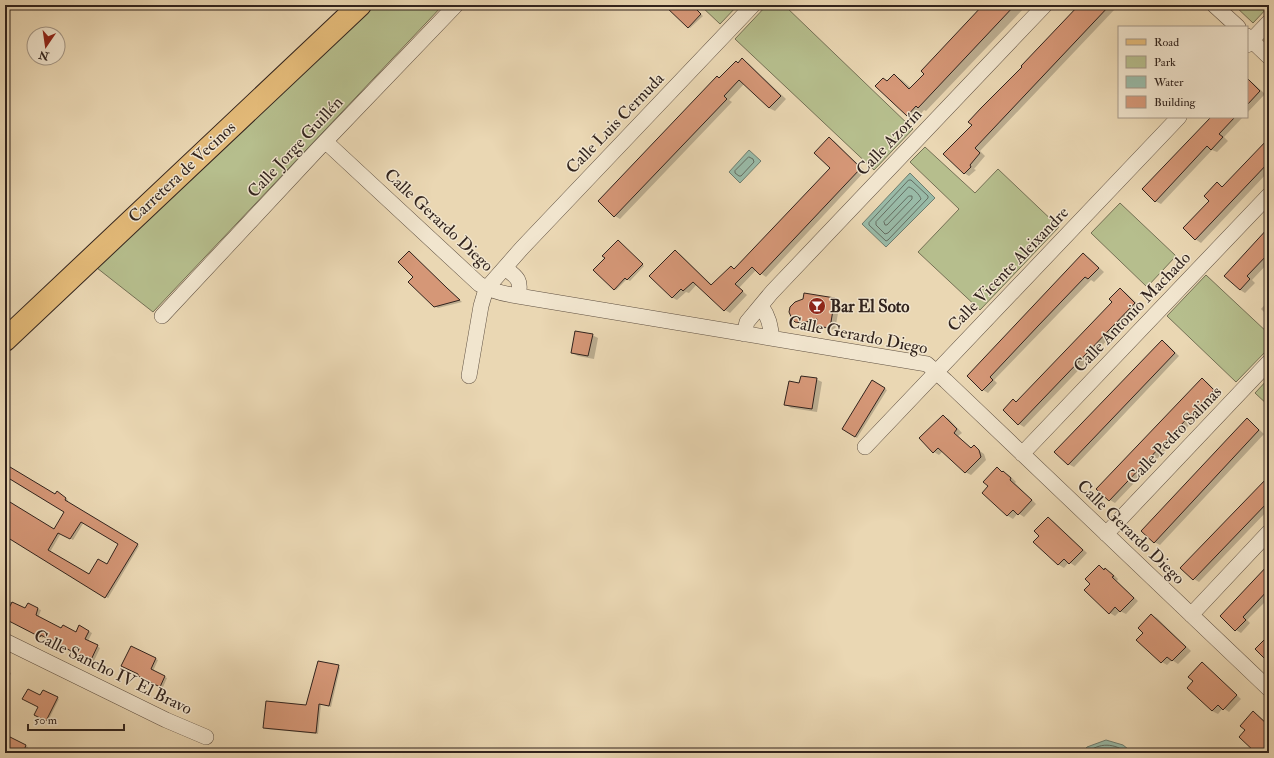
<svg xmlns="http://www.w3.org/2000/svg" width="1274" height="758" font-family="'IM FELL Double Pica',serif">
<rect width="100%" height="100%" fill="#ead7b3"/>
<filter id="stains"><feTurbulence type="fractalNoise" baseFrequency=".005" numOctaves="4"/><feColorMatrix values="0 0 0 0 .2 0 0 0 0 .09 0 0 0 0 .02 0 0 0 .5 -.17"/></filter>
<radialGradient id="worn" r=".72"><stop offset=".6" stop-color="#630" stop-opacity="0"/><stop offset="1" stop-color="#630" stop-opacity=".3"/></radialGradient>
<path fill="#b6be8d" stroke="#747055" d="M375 5H443L153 312 97 268Z
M700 5H738L720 24Z
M767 5H784L913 129 874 170 735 39Z
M1234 5H1269V6L1253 23Z
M925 147 975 193 998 169 1059 227 980 310 918 252 959 209 910 162Z
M1120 203 1176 256 1147 287 1091 233Z
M1206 275 1269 334V348L1236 382 1167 316Z
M1269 378V406L1255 393Z"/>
<path fill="#99baa7" stroke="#6f7e70" d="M749 150 761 161 740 183 729 172Z
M910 173 935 198 886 247 862 224Z
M1106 740 1123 745 1133 753H1081L1087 747Z"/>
<path fill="#0003" fill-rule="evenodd" d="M665 5H691L703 16 690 28Z
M984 5H1027L926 111 924 110 916 120 908 115 877 86 888 82 894 75 902 80 911 88 925 74Z
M1080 5H1114L1112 6 1115 9 980 151 985 156 974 169 976 170 969 176 964 173 973 125 1023 67Z
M743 60 748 63 786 99 775 111 769 108 744 84 729 100 732 102 620 219 615 216Z
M1248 80 1253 83 1265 94 1247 113Z
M1212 117H1243L1224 137 1228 141 1217 152 1212 150 1161 204 1155 201Z
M829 139 834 141 865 171 766 277 756 270 739 288 747 295 730 313 725 310 697 284 689 293 686 292 677 300 673 298 650 276 675 251 680 254 712 285 731 267 735 270 832 168Z
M1269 139V171L1201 243 1195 239 1217 183 1223 187Z
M1269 229V262L1252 280 1255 283 1245 293 1240 290Z
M620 243 644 266 630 281 627 279 616 290 614 289Z
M409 252 412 254 462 302 438 308 435 306Z
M1084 255 1089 258 1104 272 1094 282 1091 280 994 380 997 383 988 393 983 390 968 376Z
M1120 289 1125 292 1140 306 1024 427 1019 424 1004 410 1017 403 1113 302Z
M805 294 835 299 840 302 835 330 823 328 817 325 818 323 808 326 802 324 796 321Z
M1269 300V317L1261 309Z
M592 335 598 338 594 359 578 356 572 353Z
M1162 341 1167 344 1179 356 1074 467 1068 464Z
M816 379 822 382 817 412 791 408 786 405 800 384Z
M1202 379 1207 382 1219 394 1115 503 1110 500Z
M872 382 887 390 857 438 843 429Z
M943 416 949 419 962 433 958 436 972 449 974 447 984 454 986 460 971 475 965 472 943 451 939 455 934 452Z
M1247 420 1252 423 1264 434 1160 545 1154 542Z
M5 465 56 496 60 494 68 500 67 502 139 546 108 598 5 535V500L54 530 66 512 5 475ZM84 522 120 544 107 565 89 576 50 552 61 533 73 540Z
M997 469 1009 475 1016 482 1015 483 1036 504 1024 517 1018 513 1013 519 1008 516 983 493 990 486Z
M1269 477V509L1199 582 1194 579Z
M1048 518 1053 521 1087 553 1075 566 1069 562 1064 568 1059 565 1035 542 1041 536Z
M1269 565V598L1247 620 1250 623 1241 633 1236 630Z
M1099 566 1111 572 1118 579 1117 581 1138 601 1126 614 1120 611 1115 616 1110 613 1092 584Z
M5 599 26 610 28 604 38 609 41 610 38 618 62 630 76 633 80 627 92 633 88 641 100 648 93 663 44 636 43 638 5 618Z
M1151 615 1157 618 1191 651 1178 664 1172 660 1167 665 1162 662 1138 640 1144 633Z
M131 647 158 660 153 671 167 678 163 687 141 677Z
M1202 664 1207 667 1241 699 1229 712 1223 708 1218 714 1212 711 1188 688 1195 681Z
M338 666 340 668 331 707 321 704 318 734 266 729 264 728 307 706Z
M5 670 11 673 5 687Z
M44 691 59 699 48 721 35 715 39 707 41 696Z
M1253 712 1259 716 1269 725V753H1257L1246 730Z
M5 739 10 741 11 739 28 747 27 750 33 753H5Z
M154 748 164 753H151Z"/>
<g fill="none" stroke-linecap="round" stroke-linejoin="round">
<path stroke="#656e62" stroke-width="1" d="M749 157 753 159 754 162 741 176H739L735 173V171Z
M909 180H911L928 196V198L888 240 886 241 869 225V223Z
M909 187C913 188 920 195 921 199L888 233 885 234 876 225V222Z
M909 196H912V199L887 225H885L884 222Z
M1087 753C1099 742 1115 743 1127 753"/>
</g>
<path fill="#d59777" stroke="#31231d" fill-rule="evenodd" d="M664 5H692L701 14 688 28Z
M983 5H1015L918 108 916 106 907 116 875 86 883 78 887 81 894 74 909 89 924 74 921 71Z
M1079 5H1110L975 148 980 153 970 165 971 167 964 174 943 154 972 125 968 122 981 108 1022 67 1021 66Z
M742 58 781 96 769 108 739 80 724 96 727 99 614 217 598 201 717 76 719 78 736 61 738 63Z
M1247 78 1260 91 1247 105Z
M1211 117H1235L1219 134 1223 137 1211 150 1207 146 1155 202 1142 189Z
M829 137 861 168 760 275 752 267 735 284 743 291 724 311 693 282 683 291 681 289 672 298 649 276 675 250 711 285 731 266 734 269 830 168 814 153Z
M1269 138V162L1195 240 1183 228 1209 201 1204 196 1217 182 1222 187Z
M1269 227V253L1247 276 1250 279 1240 290 1224 276Z
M618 240 643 264 627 280 625 278 614 290 593 270 605 258 602 256Z
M409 251 447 288 460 300 434 307 408 282 413 277 398 262Z
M1083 253 1099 268 1088 279 1085 277 1038 326 990 377 993 380 982 391 967 376Z
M1120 288 1135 303 1018 425 1003 410 1013 399 1016 402 1065 351 1112 302 1109 299Z
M804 293 835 298 830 328 816 326 817 319 802 323 795 322 792 319 789 312 790 307 795 302 803 299Z
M575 331 593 334 588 356 571 353Z
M1162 340 1175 353 1068 465 1054 452Z
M801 376 817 378 812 409 784 405 789 381 799 383Z
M1202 378 1214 390 1109 501 1096 489Z
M872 380 885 388 855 437 842 429Z
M943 415 957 429 954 433 971 448 974 445 979 450 981 457 965 473 938 448 933 453 919 438Z
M1247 418 1259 430 1154 543 1141 531Z
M5 464 55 494 57 491 66 498 65 500 138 544 105 598 5 536V499L54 529 64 512 5 476ZM81 522 118 544 107 564 98 559 89 574 48 550 58 533 70 539Z
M997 467 1002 472 1003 471 1011 478 1010 480 1032 500 1018 515 1013 510 1007 516 982 493 988 486 983 482Z
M1269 476V501L1193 580 1180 568Z
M1048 517 1083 550 1069 564 1064 559 1058 565 1033 542 1039 536 1034 531Z
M1269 564V589L1243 617 1246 620 1235 631 1220 616Z
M1099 565 1104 570 1105 568 1114 576 1112 577 1134 598 1120 612 1115 607 1109 614 1084 590 1090 584 1085 579Z
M12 602 25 608 28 603 38 608 36 615 61 628 63 625 76 632 79 625 89 631 85 639 98 645 90 662 70 652 71 651 41 635 40 637 5 619V616Z
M1151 614 1186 647 1172 661 1167 657 1161 663 1136 640 1143 633 1138 628Z
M1269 635V663L1255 649Z
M131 646 156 658 151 669 165 676 160 687 138 676V674L121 666Z
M318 661 339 665 329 706 319 704 316 733 263 728 266 701 306 705Z
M1202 662 1237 695 1223 710 1218 705 1212 711 1187 688 1193 681 1188 677Z
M28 689 40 695 43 690 58 697 46 721 34 715 38 707 22 699Z
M1253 711 1269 726V753H1256L1239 737 1245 730 1240 726Z
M10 737 26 745 23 753H5V738L9 740Z"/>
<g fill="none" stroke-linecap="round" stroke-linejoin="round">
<g stroke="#5f5042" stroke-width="16">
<path id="minor" d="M1214 5 1238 27
M1247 36 1269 57
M1247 45 1269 22
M326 142 479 284C491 291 504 294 518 296L927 364 946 381 1269 689
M505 268C517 277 522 280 518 296
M761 306C769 317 770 325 772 338
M162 316 317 150 456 5
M744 334 747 322 772 292 1045 5
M469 376 481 306 486 289 522 248 753 5
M865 447 1179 117
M1022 454 1269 195
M1106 534 1269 362
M1191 615 1269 532
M5 641 166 720 206 737"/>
</g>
<g stroke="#31231d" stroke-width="24">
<path id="primary" d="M5 340 360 5"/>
</g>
<use href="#minor" stroke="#f1e5ce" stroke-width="15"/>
<use href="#primary" stroke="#e5bc7a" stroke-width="22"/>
</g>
<defs>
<g id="bar-disc" transform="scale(0.9)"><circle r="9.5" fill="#8f2418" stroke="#f1e5ce"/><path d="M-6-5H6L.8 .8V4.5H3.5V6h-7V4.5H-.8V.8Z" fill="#fff"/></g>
</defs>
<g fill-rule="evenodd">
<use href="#bar-disc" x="817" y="306"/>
</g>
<g text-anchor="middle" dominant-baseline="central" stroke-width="3" stroke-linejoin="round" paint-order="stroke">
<g font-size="17" fill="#31231d" stroke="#f1e5ce">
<text transform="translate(615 123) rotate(-46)">Calle Luis Cernuda</text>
<text transform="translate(889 142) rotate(-46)">Calle Azorín</text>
<text transform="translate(295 147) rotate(-47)">Calle Jorge Guillén</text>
<text transform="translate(182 172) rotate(-43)">Carretera de Vecinos</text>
<text transform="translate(439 220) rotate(43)">Calle Gerardo Diego</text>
<text transform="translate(1008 269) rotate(-46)">Calle Vicente Aleixandre</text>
<text transform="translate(1132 312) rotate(-46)">Calle Antonio Machado</text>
<text transform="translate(858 335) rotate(11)">Calle Gerardo Diego</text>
<text transform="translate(1174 435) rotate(-46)">Calle Pedro Salinas</text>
<text transform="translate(1131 532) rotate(44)">Calle Gerardo Diego</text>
<text transform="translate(113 672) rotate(26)">Calle Sancho IV El Bravo</text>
</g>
<g font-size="17" font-weight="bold" fill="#31231d" stroke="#f1e5ce" text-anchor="start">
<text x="830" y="306">Bar El Soto</text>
</g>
</g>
<rect width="1274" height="758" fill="none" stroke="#ead7b3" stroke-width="20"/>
<rect x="6" y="6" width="1262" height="746" fill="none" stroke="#31231d" stroke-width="2"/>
<rect x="10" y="10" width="1254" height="738" fill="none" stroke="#31231d"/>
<rect x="1118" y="26" width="130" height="92" fill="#f1e5ce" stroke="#a49787"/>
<rect x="1126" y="39" width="20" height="6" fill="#e5bc7a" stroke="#a49787"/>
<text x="1154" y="46" font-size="12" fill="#31231d">Road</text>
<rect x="1126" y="56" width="20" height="12" fill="#b6be8d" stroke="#a49787"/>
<text x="1154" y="66" font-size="12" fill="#31231d">Park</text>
<rect x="1126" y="76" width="20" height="12" fill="#99baa7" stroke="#a49787"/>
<text x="1154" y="86" font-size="12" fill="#31231d">Water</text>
<rect x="1126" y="96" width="20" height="12" fill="#d59777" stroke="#a49787"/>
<text x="1154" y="106" font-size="12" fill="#31231d">Building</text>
<g transform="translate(46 46) rotate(193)"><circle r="19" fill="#f1e5ce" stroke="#a49787"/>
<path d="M0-3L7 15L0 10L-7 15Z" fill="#8f2418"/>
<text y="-6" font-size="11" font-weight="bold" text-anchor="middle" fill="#31231d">N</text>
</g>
<path d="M28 724v6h96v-6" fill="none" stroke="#31231d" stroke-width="2"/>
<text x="34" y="724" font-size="12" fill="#31231d" stroke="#f1e5ce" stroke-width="3" paint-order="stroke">50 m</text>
<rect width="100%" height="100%" filter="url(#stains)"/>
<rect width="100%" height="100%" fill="url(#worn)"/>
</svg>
